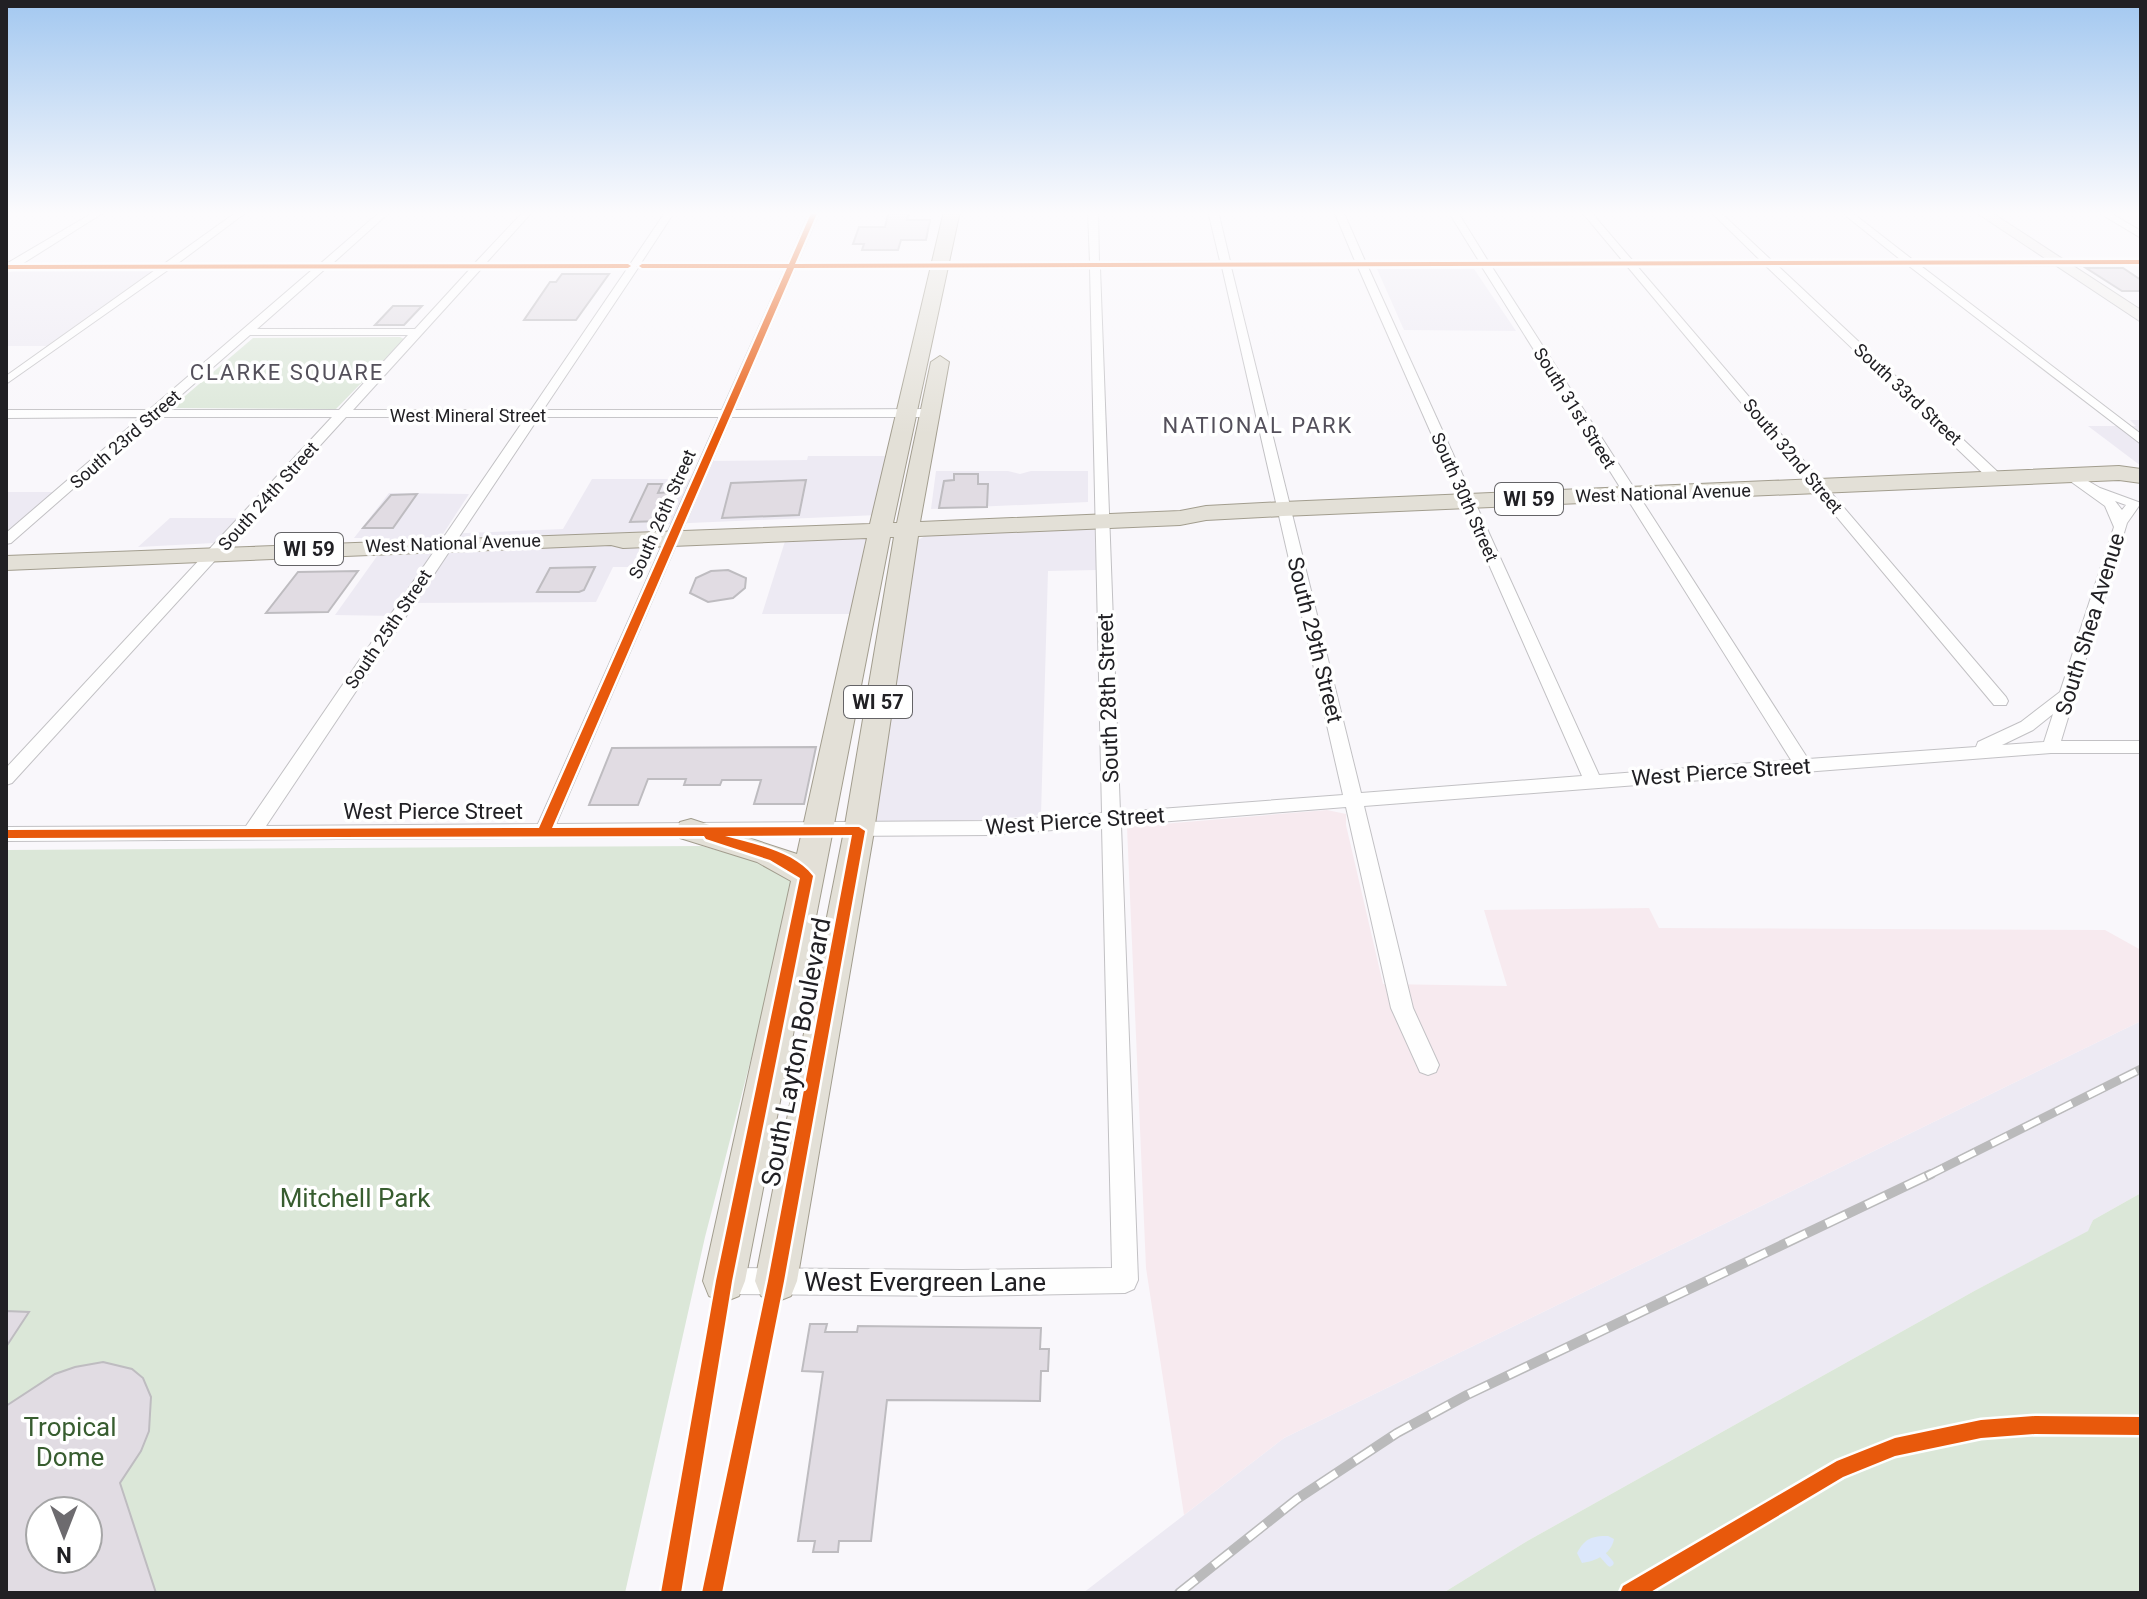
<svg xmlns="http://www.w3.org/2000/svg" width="2147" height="1599" font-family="Roboto,sans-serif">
<rect width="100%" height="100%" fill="#f9f7fb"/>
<path fill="#edeaf3" d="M21 269 153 270V271L48 346H6V273Z
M1377 269H1474L1516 331 1404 330Z
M2130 420H2141V466L2088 426H2136Z
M808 456H893L878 515 667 524 649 567H613L596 602 406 603 396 616 335 615 390 538H354L389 493 469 494 443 534 563 529 592 479H697L705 461 807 460Z
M936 471H1008L1020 474 1031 471H1088V502L931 509Z
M6 492H54L6 533Z
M170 518H238L214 543 138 547Z
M1095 527 1097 570 1048 571 1041 815 972 821H874L918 540 927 535Z
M880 531 863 614H762L787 535Z
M2141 1021V1193L2093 1220 2089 1231 1976 1290 1529 1540 1443 1593H1083L1284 1438Z"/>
<path fill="#f7eaef" d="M1327 810 1346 814V825L1383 984 1507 986 1484 910 1649 908 1659 928 2105 930 2141 950V1021L1284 1438 1184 1515 1146 1268 1127 827Z"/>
<path fill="#dbe7d8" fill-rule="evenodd" d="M400 337 404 339 336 409 171 408 253 338Z
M702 846 791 871 796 884 705 1237 625 1593H6V850ZM40 1511H88V1559H40Z
M2141 1193V1593H1443L1529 1540 1976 1290 2088 1231 2093 1220Z"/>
<path fill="#dbe7fb" d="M1608 1536 1614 1539C1611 1555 1595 1561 1582 1563L1577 1553C1585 1538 1592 1536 1608 1536Z"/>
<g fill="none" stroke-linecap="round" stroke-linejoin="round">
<path stroke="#dbe7fb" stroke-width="7" d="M1602 1554 1610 1563"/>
</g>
<path fill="#e1dce3" stroke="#bebcc0" stroke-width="2" fill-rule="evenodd" d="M889 211H910L907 220H930L926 240H901L898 250H862L864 244H853L859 227H885Z
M2086 268H2123L2141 280V291H2122Z
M562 274H609L576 320H524L550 282H556Z
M393 306H422L404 325H375Z
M954 474H978V484H988L987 507 939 508 944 481 954 480Z
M806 480 799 515 722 518 731 483Z
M648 484H662L658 493 673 492 660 521 630 522Z
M417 494 393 528H363L391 495Z
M595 567 584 590 579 592H537L550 568Z
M728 570 746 578 745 588 733 598 708 602 690 593 696 578 711 571Z
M358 571 328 612 266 613 298 572Z
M816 747 804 804H754L761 780H722L720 785H684L686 779H648L638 805H589L612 748Z
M6 1311 29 1312 6 1347Z
M810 1324H827L825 1332H857L858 1326 1041 1328 1040 1349H1049L1048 1371H1041L1040 1401 887 1400 871 1541H839L838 1552H813L815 1541H798L823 1372 802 1371Z
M103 1362 132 1369 143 1378 151 1397 149 1431 141 1451 120 1483 156 1593H6V1406L55 1374 75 1367ZM40 1511H88V1559H40Z"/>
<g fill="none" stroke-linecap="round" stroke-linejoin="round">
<g stroke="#c2c1c4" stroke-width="2">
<path id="minor" d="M96 211H106L22 264H164L238 211H248L177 264H320L381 211H391L332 264 475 263 524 211H533L486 263 633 265 631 263 666 211H675L641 263H788L810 211H820L797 263 1090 262 1088 211H1098L1099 262 1220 261 1208 211H1218L1230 261H1355L1334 211H1343L1365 261H1479L1448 211H1457L1488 261 1622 260 1581 211H1590L1632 260H1760L1710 211H1719L1771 260H1901L1840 211H1850L1913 260 2141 259V265L1921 266 2141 434V444L1909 266H1778L2002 476V482H1992L1766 266H1637L2006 697 2008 701 2006 705H1994L1627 266 1492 267 1808 759 1976 747 1978 742 2021 722 2060 692 2114 527 2105 506 2066 478V472L2071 471 2100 488 2141 503 2127 523 2061 741H2141V753H2051L1364 806 1413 1008 1439 1065 1436 1072 1428 1075 1420 1072 1391 1008 1346 807 1121 825 1138 1280 1134 1289 1125 1293 962 1296 724 1294 715 1290 711 1281 715 1272 724 1268 962 1270 1112 1268 1102 826 992 835 6 841V827L246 826 526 417H346L12 783 6 785V768L332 417H155L11 543 6 544V533L141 417 6 418V410H149L313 269 168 270 6 384V376L155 270H6V264ZM636 266H637L639 268 642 269H785L722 410H543L638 268ZM1222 267 1343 795 1120 812 1100 268ZM1231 267H1358L1582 776 1361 793ZM1368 267H1482L1791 760 1599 775ZM1090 268 1102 813 992 821 556 824 731 417H931L937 413 931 409 734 410 795 269ZM325 269H470L415 329H257ZM481 269H627L531 410H353ZM250 335H408L339 410H164ZM539 417H719L538 824 266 826ZM2115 501 2126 505 2122 510ZM2053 714 2044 742 2002 745 2033 730Z
M2096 211H2107L2141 231V238Z"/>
</g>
<g stroke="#c2c1c4" stroke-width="2">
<path id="secondary" d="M1974 211H1989L2141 310V322Z"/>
</g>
<g stroke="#a29d8e" stroke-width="2">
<path id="primary" d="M944 211H960L893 523H897L931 362 940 356 949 362 920 522 1180 511 1206 506 1283 502 2119 466 2141 469V483L2119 480 1283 516 1206 520 1180 525 918 536 874 831 797 1281 791 1296 776 1302 761 1296 755 1281 844 831 894 537H890L745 1281 739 1296 724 1302 709 1296 703 1281 791 881 757 862 680 838 676 830 680 822 691 819 797 854 867 538 623 548 611 545 6 570V556L870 524Z"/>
</g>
<use href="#minor" fill="#fefefe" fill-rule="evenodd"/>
<use href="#secondary" fill="#f0eeeb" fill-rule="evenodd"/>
<use href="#primary" fill="#e3e0d7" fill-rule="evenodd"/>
<g stroke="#bababb" stroke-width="9">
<path id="rail-far1" d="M1927 1176 2141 1069"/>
</g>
<g stroke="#bababb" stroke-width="10">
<path id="rail" d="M1179 1593 1297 1499 1397 1433 1467 1395 1931 1174"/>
</g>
<use href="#rail-far1" stroke="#fff" stroke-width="6" stroke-dasharray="18" stroke-linecap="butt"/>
<use href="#rail" stroke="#fff" stroke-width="7" stroke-dasharray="22" stroke-linecap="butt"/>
<g stroke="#fff" stroke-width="5">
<path id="cycleway" d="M812 211H818L795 264 2141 260V264L794 268 552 828 859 827 865 831 784 1281 722 1593H702L768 1281 852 835 725 836C754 844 794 851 813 876L732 1281 681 1593H661L716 1281 800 878 770 860 706 839 704 836 6 838V830L539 828 787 268H642L639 266 642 264H789Z
M6 265 628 264 631 266 628 268 6 269Z
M2035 1416 2141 1417V1435L2035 1434 1981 1438 1895 1456 1843 1477 1649 1593H1620L1623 1586 1837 1461 1895 1438 1981 1420Z"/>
</g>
<use href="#cycleway" fill="#e8590c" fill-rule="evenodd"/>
</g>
<linearGradient id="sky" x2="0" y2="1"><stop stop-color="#a3c8f0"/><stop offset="0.49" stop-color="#fcfbfd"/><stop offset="1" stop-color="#fcfbfd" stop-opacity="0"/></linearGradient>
<rect width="2147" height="435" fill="url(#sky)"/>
<g text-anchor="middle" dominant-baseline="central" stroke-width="7" stroke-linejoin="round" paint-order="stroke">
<g font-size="18" fill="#212024" stroke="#fff">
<text transform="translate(1908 394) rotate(43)">South 33rd Street</text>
<text transform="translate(1575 408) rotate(58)">South 31st Street</text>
<text x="468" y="415">West Mineral Street</text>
<text transform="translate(125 439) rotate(-41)">South 23rd Street</text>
<text transform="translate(1793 456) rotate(50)">South 32nd Street</text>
<text transform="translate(1663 493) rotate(-2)">West National Avenue</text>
<text transform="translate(268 496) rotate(-48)">South 24th Street</text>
<text transform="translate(1465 497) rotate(66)">South 30th Street</text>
<text transform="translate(662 514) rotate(-66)">South 26th Street</text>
<text transform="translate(453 543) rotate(-2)">West National Avenue</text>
<text transform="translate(388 629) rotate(-56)">South 25th Street</text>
</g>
<g fill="#fff" stroke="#646366" stroke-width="2">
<rect x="1495" y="483" width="68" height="32" rx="6"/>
<rect x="275" y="533" width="68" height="32" rx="6"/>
<rect x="844" y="686" width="68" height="32" rx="6"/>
</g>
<g font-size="20" font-weight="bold" fill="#212024">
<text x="1529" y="499">WI 59</text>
<text x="309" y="549">WI 59</text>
<text x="878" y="702">WI 57</text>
</g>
<g font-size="22" letter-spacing="2" fill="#54505b" stroke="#fff">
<text x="287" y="372">CLARKE SQUARE</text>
<text x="1258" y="425">NATIONAL PARK</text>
</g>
<g font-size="22" fill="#212024" stroke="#fff">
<text transform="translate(2090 624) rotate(-73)">South Shea Avenue</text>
<text transform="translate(1315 640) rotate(76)">South 29th Street</text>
<text transform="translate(1108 698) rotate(-92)">South 28th Street</text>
<text transform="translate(1721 772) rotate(-4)">West Pierce Street</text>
<text x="433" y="811">West Pierce Street</text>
<text transform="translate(1075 821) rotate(-4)">West Pierce Street</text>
</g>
<g font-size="26" fill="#212024" stroke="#fff">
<text transform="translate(796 1052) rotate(-79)">South Layton Boulevard</text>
<text x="925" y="1282">West Evergreen Lane</text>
</g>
<g font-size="26" fill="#385d30" stroke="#fff">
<text x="355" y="1198">Mitchell Park</text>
<text x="70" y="1427">Tropical<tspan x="70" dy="30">Dome</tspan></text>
</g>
</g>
<rect width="2147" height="1599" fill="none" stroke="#212024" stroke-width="16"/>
<g transform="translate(64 1535) rotate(180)"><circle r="38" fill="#ffffff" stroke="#a6a6a7" stroke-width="2"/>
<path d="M0-6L14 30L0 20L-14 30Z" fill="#6d6b6f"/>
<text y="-12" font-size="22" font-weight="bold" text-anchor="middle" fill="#212024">N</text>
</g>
</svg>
